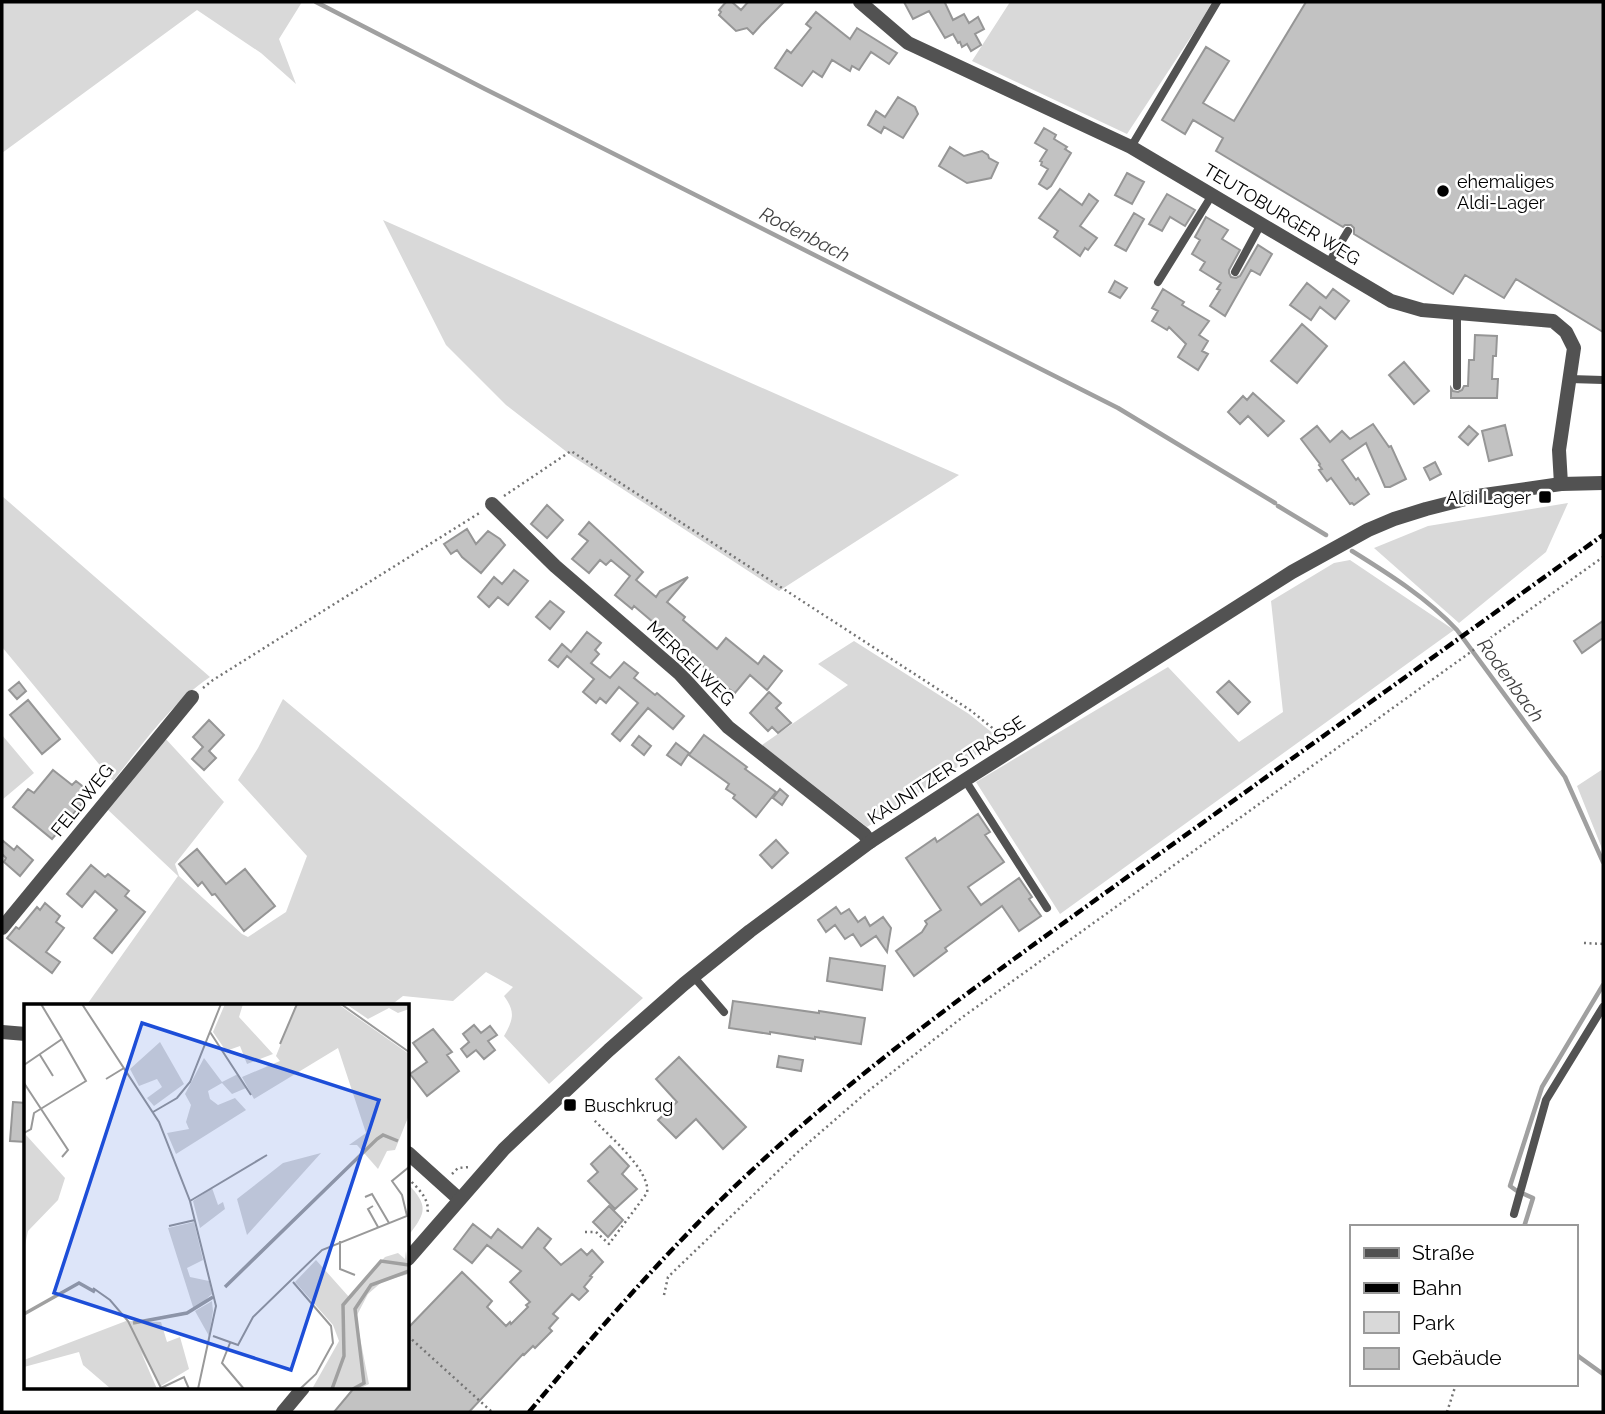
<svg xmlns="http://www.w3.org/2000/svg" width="1605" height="1414" font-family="Raleway,sans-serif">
<rect width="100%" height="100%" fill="#fff"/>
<path fill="#d9d9d9" d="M2 2H302L279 39 296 84 261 53 197 10 2 153Z
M1010 2H1212L1200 23 1127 134 972 61Z
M383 220 959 475 779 591 572 456 506 405 446 345Z
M2 496 210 677C171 703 142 745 113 781L2 647Z
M1568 503 1546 552 1459 623 1374 548 1428 526Z
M1350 560 1454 630 1060 914 976 782 1168 667 1239 742 1283 712 1271 601 1334 563Z
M854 641 969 714 1000 739 867 827 762 745 848 685 818 664Z
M283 699 643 998 549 1084 504 1036C513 1020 516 1012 504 996L513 987 486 972 453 1001 403 996 390 1006H357L354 1004 352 1006H86L178 876 106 808 164 737 224 802 175 864 179 876 242 934 248 937 286 912 307 856 238 780 258 748Z
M2 735 34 773 2 800Z
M1603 769V851L1577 786Z
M408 1184C429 1206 426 1213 408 1236Z"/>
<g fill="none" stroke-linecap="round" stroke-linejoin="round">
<path stroke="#a0a0a0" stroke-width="4.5" d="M316 2 485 89 1118 408 1275 503
M1278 506 1326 535
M1352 551C1389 574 1427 598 1457 630L1565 777 1603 862
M1517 1191 1510 1186 1542 1087 1603 985
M1524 1194 1533 1198 1524 1227
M1575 1352 1578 1356 1603 1374"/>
</g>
<path fill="#c2c2c2" stroke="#969696" stroke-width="2" d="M726 2H732L741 10 748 2H784L761 25 753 34 747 28 736 31 719 15 721 12 719 10Z
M904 2H947L945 3 953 20 964 14 969 23 978 17 984 29 975 34 981 45 971 51 967 44 962 47 960 42 958 43 953 34 945 38 929 11 913 19Z
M1306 2H1603V332L1516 279 1504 298 1465 275 1453 294 1354 234V228L1351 225H1345L1343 227 1216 151 1223 138 1193 120 1185 134 1162 120 1206 47 1229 61 1203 103 1234 121Z
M816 12 850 39 857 28 897 53 889 64 871 52 859 70 852 66 850 71 832 60 822 77 813 71 802 86 775 68 787 50 791 53 811 28 806 24Z
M898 97 915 107 918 114 903 138 884 127 881 133 868 125 876 111 885 117Z
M1044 128 1056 135 1054 139 1067 147 1065 149 1071 153 1051 186 1047 189 1039 184 1048 169 1041 165 1042 162 1040 161 1047 150 1035 143Z
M950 147 964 156 982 151 988 155 989 158 998 163 991 178 967 183 939 166Z
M1127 173 1144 182 1132 204 1115 195Z
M1060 189 1082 205 1089 194 1098 201 1080 226 1097 238 1088 250 1085 248 1080 256 1054 237 1058 231 1039 218Z
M1167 194 1195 210 1185 226 1170 217 1162 231 1149 224Z
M1134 213 1144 219 1126 251 1115 245Z
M1206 217 1228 230 1222 239 1240 250 1229 270V273L1231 277 1236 278 1240 276 1258 245 1272 254 1260 275 1251 270 1225 316 1210 306 1220 290 1217 289 1221 283 1200 270 1205 262 1192 254 1200 240 1195 237Z
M1115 281 1127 288 1120 298 1109 292Z
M1307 283 1326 298 1333 289 1349 301 1335 319 1320 307 1311 320 1290 305Z
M1163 289 1184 302 1182 305 1209 321 1199 335 1208 341 1202 351 1208 354 1198 370 1178 357 1186 344 1169 327 1167 330 1152 321 1158 311 1152 308Z
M1302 324 1327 346 1297 383 1271 361Z
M1475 335 1497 336 1496 356H1493L1492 379H1498L1497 398H1451V388L1453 391 1458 392 1462 390 1464 386H1468L1469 360H1474Z
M1404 362 1429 391 1414 404 1389 375Z
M1253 393 1284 421 1268 436 1248 416 1240 424 1228 412 1243 396 1247 400Z
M1373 424 1389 447 1391 446 1406 479 1390 487H1385L1366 443 1342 460 1356 480 1358 478 1369 494 1354 505 1352 503 1350 504 1331 478 1327 481 1319 470 1322 469 1319 465 1320 464 1301 439 1317 426 1330 442 1342 431 1350 439Z
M1505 425 1512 455 1489 461 1482 431Z
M1469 426 1478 434 1468 445 1459 437Z
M1435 462 1441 474 1430 480 1424 468Z
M547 505 563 520 547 538 531 524Z
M589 522 643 572 636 580 656 597 660 591 688 577 667 602 685 617 683 620 717 649 726 638 758 664 764 656 782 671 767 690 750 675 735 693 729 689 726 693 717 685 720 681 705 668 670 638 668 639 652 626 654 623 634 606 632 609 615 595 630 576 611 560 606 565 600 560 589 573 572 559 588 541 579 534Z
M467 529 476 544 488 531 500 539 505 545 481 573 462 557 457 550 451 554 444 544Z
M514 570 528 581 508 605 498 597 489 607 478 597 494 577 502 584Z
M550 601 564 612 550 629 536 617Z
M1603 621V638L1582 653 1574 641Z
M587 632 601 643 595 650 599 654 591 663 610 678 624 662 638 673 634 678 655 695 657 693 684 716 673 729 648 708 620 741 612 734 638 703 619 687 606 703 600 698 596 703 583 692 594 679 567 656 558 667 549 660 562 644 571 652Z
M1229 681 1250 702 1238 714 1217 692Z
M19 682 26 691 17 699 9 690Z
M769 692 781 703 776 708 791 723 778 733 772 727 768 731 750 713Z
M28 700 60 739 42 754 10 715Z
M209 720 224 735 209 751 216 758 204 770 192 759 203 747 193 737Z
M704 735 747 767 745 769 776 792 756 817 733 798 735 795 726 789 729 784 689 755Z
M639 736 651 746 644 755 632 745Z
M676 743 689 753 681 765 667 755Z
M53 770 72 785 76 781 91 793 52 839 13 807 28 789 34 793Z
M780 789 788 796 782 805 773 798Z
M978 814 990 832 985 835 1004 862 968 887 981 905 1019 878 1032 897 1029 899 1041 916 1019 931 1002 906 945 948 947 951 914 976 896 951 922 932 927 924 925 921 941 910 906 858 935 838 937 842Z
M2 840 14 850 17 846 33 860 20 876 4 862 6 858 2 854Z
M776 840 788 853 772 868 760 855Z
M197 849 226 884 245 869 275 906 244 931 215 894 212 895 202 882 198 886 179 864Z
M91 865 105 877 108 874 129 891 125 896 145 912 112 953 94 938 117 910 95 891 82 907 67 894Z
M45 903 60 916 56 922 64 928 46 952 60 962 52 973 7 938 16 927 19 929 37 907 40 910Z
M836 907 841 914 849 909 858 922 865 917 870 926 883 917 891 928 887 952 876 936 861 946 853 934 845 939 835 925 826 932 818 920Z
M830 958 885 966 882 990 827 981Z
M733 1001 819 1013V1011L865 1018 861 1044 815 1037V1039L770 1032V1034L729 1028Z
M474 1025 481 1033 490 1026 497 1035 488 1041 495 1050 484 1059 476 1050 467 1057 461 1049 469 1042 463 1034Z
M433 1029 452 1052 447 1055 459 1071 427 1096 410 1074 427 1062 413 1043Z
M779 1056 803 1060 801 1071 777 1067Z
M679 1057 746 1127 723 1149 696 1119 676 1138 658 1120 677 1102 656 1079Z
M13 1102 26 1103V1142L10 1141Z
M610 1146 629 1166 622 1174 637 1189 615 1209 588 1181 598 1172 591 1164Z
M609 1206 623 1220 608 1237 593 1222Z
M473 1224 491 1238 498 1229 522 1248 538 1228 551 1239 544 1248 561 1265 581 1249 587 1255 592 1250 603 1262 590 1276 592 1277 584 1287 588 1291 579 1300 572 1294 553 1314 558 1318 549 1328 552 1331 535 1348 533 1346 524 1355 523 1354 469 1412H334L354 1388H408V1328L462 1272 492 1301 487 1307 506 1326 510 1322 511 1324 528 1307 526 1305 530 1302 510 1282 521 1271 487 1245 472 1263 454 1249Z"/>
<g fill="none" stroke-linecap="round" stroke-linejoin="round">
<path stroke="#747474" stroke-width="2.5" stroke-dasharray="2 3.5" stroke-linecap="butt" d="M504 496 571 451 970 710 1005 738
M203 688 213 680 481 512
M1584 943 1603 944
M452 1174 458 1168 470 1167
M408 1178C418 1189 431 1199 427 1215
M585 1232H596L609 1244 647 1193C651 1171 609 1136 594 1120
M664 1295 668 1277 799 1151 867 1092 964 1016 1603 557
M408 1336 492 1412
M323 1412V1411
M1447 1412 1456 1384"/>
<path stroke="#525252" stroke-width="8" d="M1131 147 1217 2
M1328 264 1348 231
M1235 272 1261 224
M1158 282 1212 195
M1570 379 1603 380
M1457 386V313
M965 780 1047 908
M693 976 724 1012
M1514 1214 1546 1100 1603 1007"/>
<path stroke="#525252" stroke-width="14" d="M860 2 908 43 1131 147 1391 301 1422 310 1553 321 1566 332 1574 348 1559 450 1561 484
M492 504 555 566 680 674 728 727 864 834 870 842
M2 928 192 697
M2 1032 26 1034
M408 1153 459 1199"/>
<path stroke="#525252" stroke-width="14" d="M408 1259 504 1149 609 1050 684 984 750 931 870 842 965 780 1292 572 1368 530 1394 519 1426 509 1477 496 1561 484 1603 483
M283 1412 303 1388"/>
<path stroke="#000" stroke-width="4.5" stroke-dasharray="10 3.5 2 3.5" stroke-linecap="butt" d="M529 1412C608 1318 690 1224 783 1142 900 1038 1028 949 1155 857 1304 750 1454 642 1603 535"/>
</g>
<g fill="#000" stroke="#fff" stroke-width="2.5">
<circle cx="1443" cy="191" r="7"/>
<rect x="1538" y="490" width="14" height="14" rx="3.5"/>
<rect x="563" y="1098" width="14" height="14" rx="3.5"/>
</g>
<g text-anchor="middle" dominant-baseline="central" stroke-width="5" stroke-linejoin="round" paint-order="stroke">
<g font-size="18" fill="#000" stroke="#fff" text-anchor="start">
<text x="1457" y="181">ehemaliges<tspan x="1457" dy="21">Aldi-Lager</tspan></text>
<text x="1531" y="497" text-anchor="end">Aldi Lager</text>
<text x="584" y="1105">Buschkrug</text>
</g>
<g font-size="18" fill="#000" stroke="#fff">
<text transform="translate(1282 214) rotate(31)">TEUTOBURGER WEG</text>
<text transform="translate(691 663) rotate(44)">MERGELWEG</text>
<text transform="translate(946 770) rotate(-33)">KAUNITZER STRASSE</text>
<text transform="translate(82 800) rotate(-51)">FELDWEG</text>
</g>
<g font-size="19" font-style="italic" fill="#414141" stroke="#fff">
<text transform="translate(805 234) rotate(27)">Rodenbach</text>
<text transform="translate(1511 680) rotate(54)">Rodenbach</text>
</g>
</g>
<g transform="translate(24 1004)">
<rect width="385" height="385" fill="#fff"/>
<path d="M201 0H219L215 13 249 50 223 60 216 42 202 47 189 28ZM273 0H314L385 50V111L371 146 363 147 354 165 333 141H325L342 129 314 44 230 95 218 73 256 57 252 52ZM322 0H385V5L374 9 365 4 344 15ZM136 38 160 80 130 102 123 94 138 83 133 75 115 82 106 65ZM180 54 198 78 214 70 222 84 208 90 198 79 184 87 186 95 194 101 211 94 222 106 152 150 143 129 165 125 162 118 167 101 161 90ZM2 131 41 174 34 196 4 227 0 246ZM297 149 223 231 213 195 259 159ZM188 184 194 201 199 198 201 205 176 224 169 197ZM170 218 179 256 163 264 166 273 185 277 188 290 170 306 144 224ZM382 247 385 270 359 277 344 290 332 313 345 380 335 385H288L315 337 309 321 271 278 292 256 325 293 361 253 374 249 381 255ZM188 297 189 307 185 332 171 307ZM102 317 137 318 143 338 156 333 165 365 137 382 117 348 133 385H87L59 361 55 348 0 363V356Z" fill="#d9d9d9"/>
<path fill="none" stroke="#a0a0a0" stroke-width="3.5" d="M201 283 353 135 359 131 374 137M0 310 55 279 71 288M109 319 163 309 189 293M308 385 320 352 319 301 357 257 385 261M329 385 340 379 331 305 347 281 385 267"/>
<path fill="none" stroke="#999" stroke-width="2" d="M58 0 135 118 166 197 192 302 174 385M317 0 385 48M186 28 227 91M256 40 273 0M16 51 29 72M0 61 38 35 17 0M82 75 100 64M0 79 44 146 38 153M129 108 153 94 166 78 197 0M0 129 7 125 10 109 62 77 38 35M341 193 348 190 365 219M166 197 243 151M349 202 344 205 354 223M145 222 171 216M316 237V265L331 271M269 278 307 322 309 339 292 370 276 385M69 284 86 296 104 317 137 384M189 332 214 341 229 313 298 246 383 212 378 191 368 177 385 163M206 339 198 359 220 385M137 384 160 373 165 385"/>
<path fill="#1d4ed8" fill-opacity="0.15" stroke="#1d4ed8" stroke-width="3.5" d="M118 19 355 96 267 366 30 289Z"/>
<rect width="385" height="385" fill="none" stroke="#000" stroke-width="3.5"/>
</g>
<rect width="1605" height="1414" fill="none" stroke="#000000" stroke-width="7"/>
<rect x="1350" y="1225" width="228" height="161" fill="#ffffff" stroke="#999999" stroke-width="2"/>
<rect x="1364" y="1248" width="35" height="10" fill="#525252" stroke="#999999" stroke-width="2"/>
<text x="1412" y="1260" font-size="21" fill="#000000">Straße</text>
<rect x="1364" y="1283" width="35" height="10" fill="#000000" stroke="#999999" stroke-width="2"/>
<text x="1412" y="1295" font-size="21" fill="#000000">Bahn</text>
<rect x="1364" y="1312" width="35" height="21" fill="#d9d9d9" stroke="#999999" stroke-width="2"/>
<text x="1412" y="1330" font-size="21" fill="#000000">Park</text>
<rect x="1364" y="1348" width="35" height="21" fill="#c2c2c2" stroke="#999999" stroke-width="2"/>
<text x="1412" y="1365" font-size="21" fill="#000000">Gebäude</text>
</svg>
